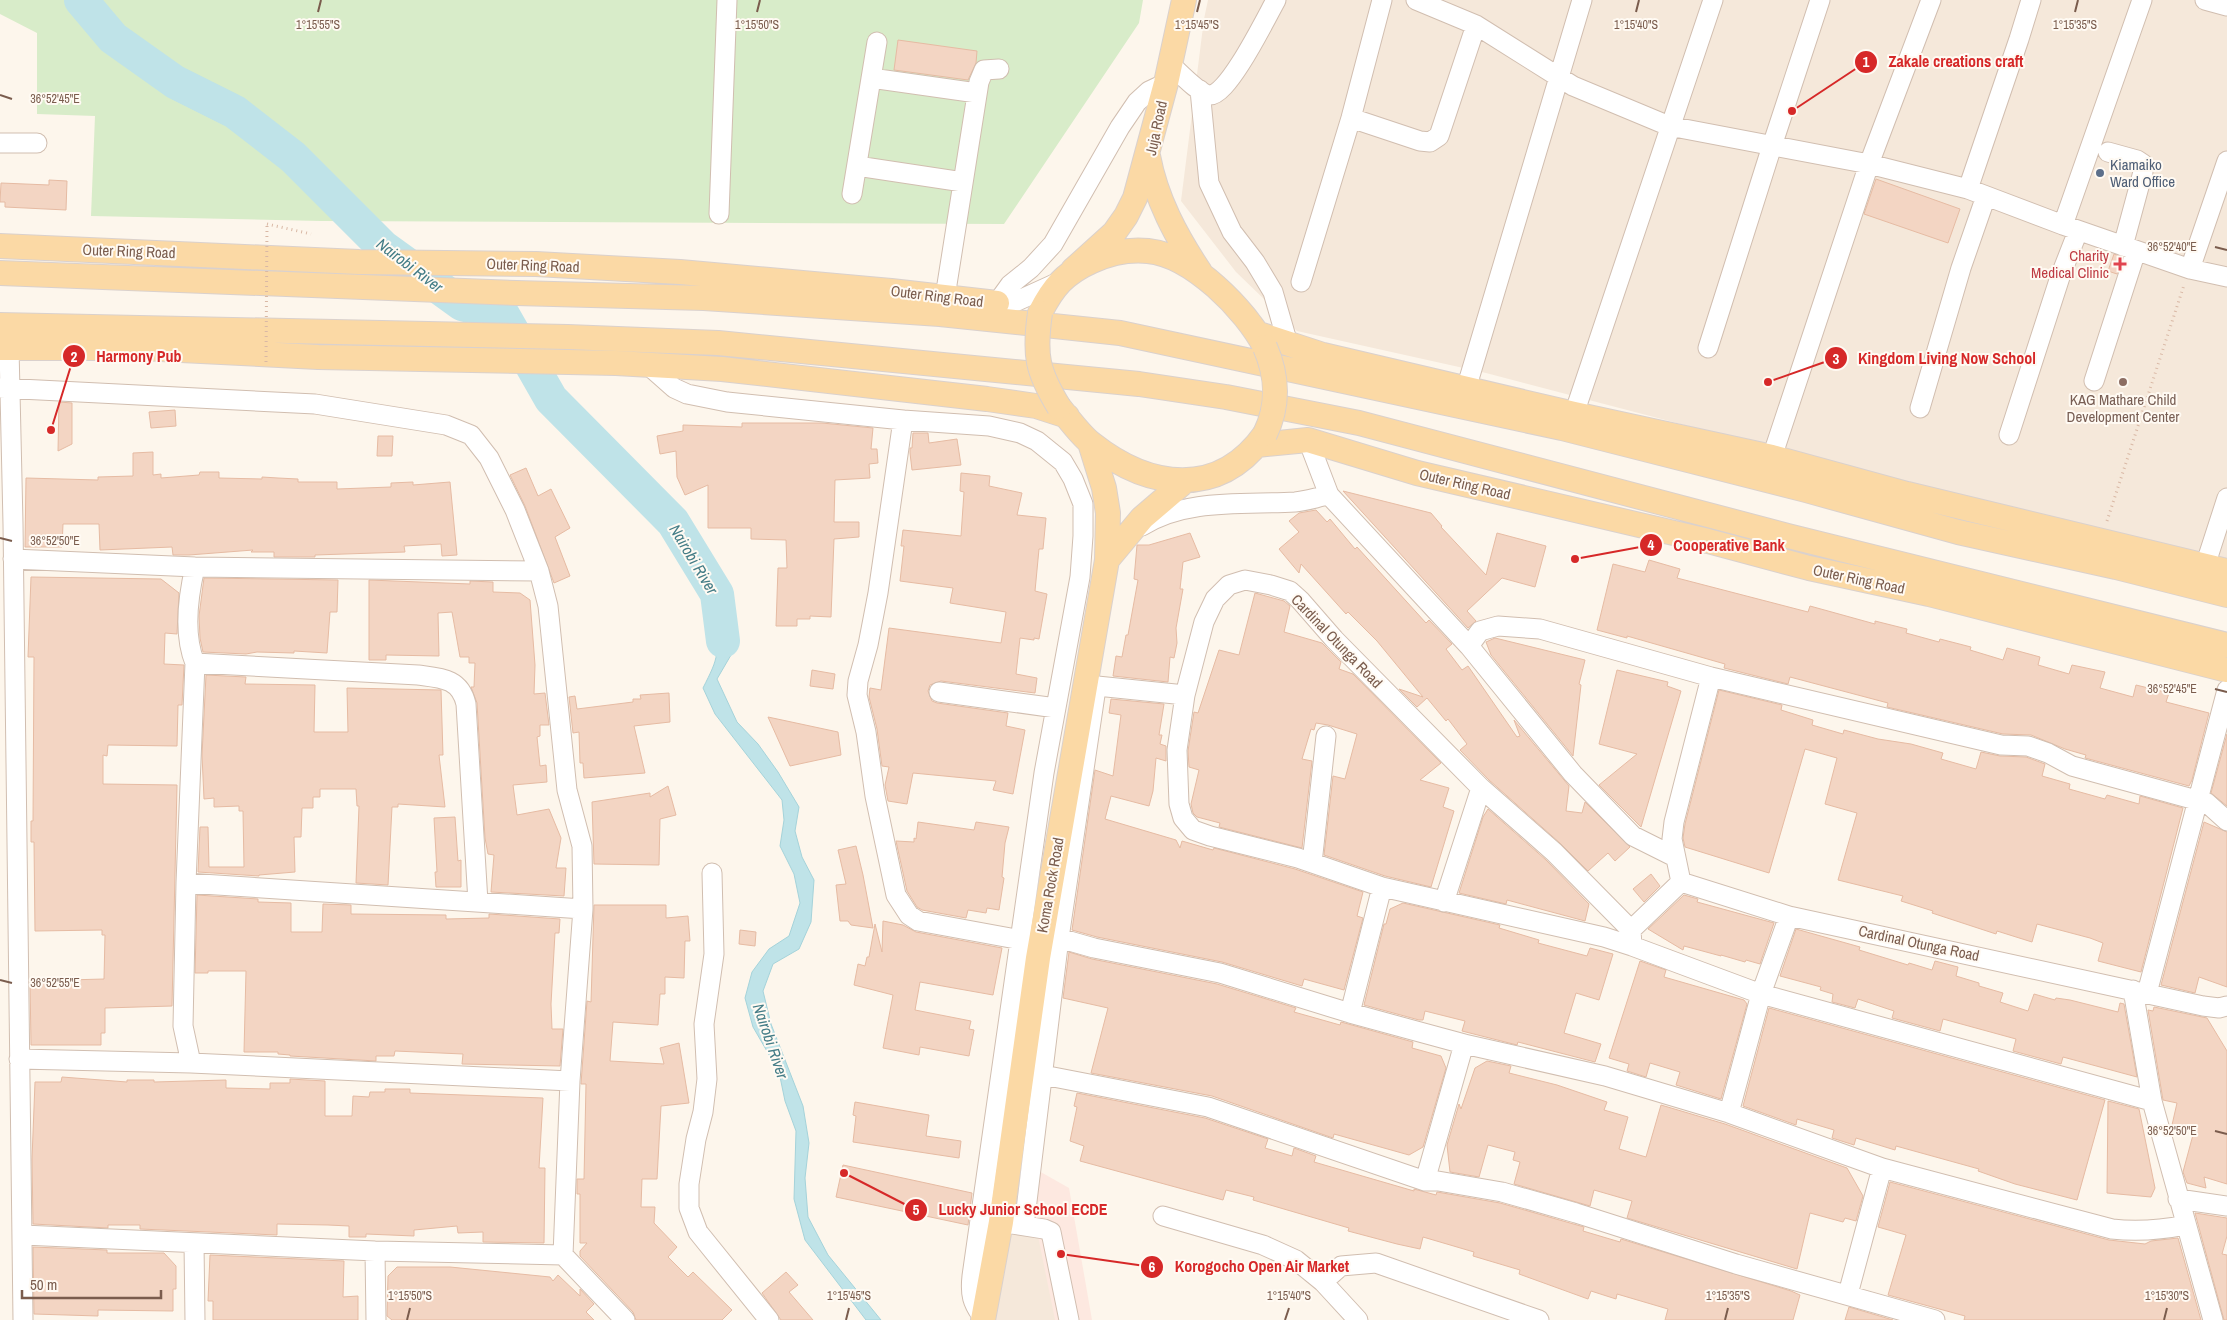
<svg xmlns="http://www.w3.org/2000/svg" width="2227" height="1320" font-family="'Archivo Narrow',sans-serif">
<rect width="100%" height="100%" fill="#fdf6ec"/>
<path fill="#f5e8da" d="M1208 0H2227V561L1757 444 1486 373 1297 331 1236 272 1181 201 1204 19Z
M1007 1213 1043 1217 1057 1320H993Z"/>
<path fill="#fde8e0" d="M1023 1162 1069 1188 1092 1320H1055Z"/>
<path fill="#d8ecc9" d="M0 0H1143L1139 23 1004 224 321 221 91 216 95 116 37 114V33L0 14Z"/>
<path fill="#bfe3e8" stroke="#a5d3da" d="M717 594 732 622 731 655 717 679 737 722 758 744 778 772 799 807 795 831 802 857 814 880 811 922 799 949 773 964 763 991 771 1024 803 1106 809 1143 805 1178 808 1217 828 1255 881 1320H866L805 1240 794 1199 796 1131 785 1101 779 1072 753 1027 745 998 752 972 769 949 789 936 800 903 794 874 780 846 784 820 782 800 715 714 703 688C718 658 723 650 706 618Z"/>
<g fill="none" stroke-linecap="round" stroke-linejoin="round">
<path stroke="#bfe3e8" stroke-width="34" d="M81 0 113 38 175 82 235 112 293 157 383 247 462 304 503 315 551 399 673 522 717 594 723 641"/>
</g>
<path fill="#f3d5c3" stroke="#e6bba3" d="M898 40 977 51 976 63 968 80 894 70Z
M1876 179 1960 209 1948 243 1864 214Z
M49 180 67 181 66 210 5 207V202H0L1 183 49 185Z
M2114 254 2122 257 2117 274 2108 271Z
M59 402 72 403V444L58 451Z
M175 410 176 426 151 428 149 412Z
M742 423H822L873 428 871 449H877L878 463 869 464 870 478 835 480 834 522H859V537L834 539 831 617 810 616V619H797V626H776L778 568H787L786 540 751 539V528H708V485L685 495 677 477 676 451 660 454 657 436 683 431V425L742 427Z
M913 433H928L929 443 957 439 961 465 912 470 910 453V448H912Z
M378 436H393L392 456H377Z
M153 452V475L161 474V478L199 475 200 472H219V478L262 479V477L278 478 298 479V482H337V489L391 487V483L413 482V485L450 482 457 555 442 556 441 544 404 546 405 552 315 555V557H274V552H251L253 550 189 555H173L172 547 100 550 99 524H63L62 547H25L26 478 98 480V477L133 476V453Z
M526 468 538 496 551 489 570 528 555 537 570 576 554 583 525 506 510 475Z
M961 473 990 476 989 486 1022 493 1017 515 1046 518 1043 549H1039L1035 591 1047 594 1039 639 1034 638V640L1020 638 1016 674 1037 678 1035 693 941 681 930 685 928 691 932 701 937 703 1008 713 1006 726 1025 730 1013 794 993 790 996 781 913 773 907 804 888 801 885 785 889 767 882 766 877 729 869 697 870 688 881 690 889 628 1001 643 1006 612 950 603 953 588 900 581 904 546H901L903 530 961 536 964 492 960 491Z
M1343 491 1431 513 1442 526 1441 527 1486 575 1497 533 1546 546 1535 587 1502 578 1467 611 1476 621 1468 628Z
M1316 510 1327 522 1330 519 1355 549 1357 547 1426 623 1429 620 1452 644 1446 649 1462 670 1468 666 1517 737 1520 736 1514 720 1569 786 1566 811 1582 813 1585 802 1630 847 1615 861 1608 853 1588 871 1561 844 1489 780 1460 750 1467 744 1448 719 1446 721 1427 698 1417 707 1399 689 1423 697 1377 641 1348 612 1346 614 1301 564 1299 573 1279 549 1299 532 1289 521 1299 513Z
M1190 533 1200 557 1183 562 1180 589H1183L1176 628 1177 643 1174 658 1170 657 1168 682 1113 676 1116 656 1122 657 1126 635H1128L1138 580 1134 579 1137 545H1149Z
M1649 560 1680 569 1677 578 1808 612 1810 606 1875 624V621L1907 629 1906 633 1939 642 1940 639 1971 647 1970 650 2003 660 2007 648 2040 657 2038 665 2069 674 2072 665 2105 672 2100 688 2133 697 2136 685 2169 693 2166 702 2209 713 2192 780 2189 786 2085 758 2086 755 2065 749 2031 735 2003 734 1887 707 1888 703 1790 677 1788 684 1724 668 1725 664 1627 636V638L1597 630 1613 564 1645 572Z
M31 577 161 579 179 593 177 634 165 633 164 664 184 665 182 705H178L177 746 108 745 107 756 103 755V784L177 785 172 1006 105 1008V1033H101V1045H31L30 981 104 979 105 935H102V930L35 931 34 842H31V821H33L34 657H28Z
M204 578 338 580 337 612H330L327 653 294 651V653L257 652 246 654 203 652 200 638 199 616Z
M369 580 470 584V581L493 582V592L520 593 530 600 535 665 534 694 545 693 549 725H540V736L537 737 540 766 546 765 547 782 513 785 517 815 549 809 561 838 556 868H566L564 896 491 892 494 855 488 854 485 838 477 703 471 687H474L475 663H469V657H460L452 612 438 613 439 656 386 655V660H369Z
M1255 593 1284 601 1290 606 1284 632 1322 643 1341 662 1339 669 1353 674 1441 763 1420 780 1449 788 1443 807 1454 811 1431 887 1385 876 1324 855 1333 776 1345 779 1357 734 1328 725 1316 723 1314 730 1311 729 1302 759 1312 761 1302 848 1219 827 1220 823 1197 817 1193 813 1191 804 1199 770 1189 767 1188 751 1194 712 1198 713 1219 650 1239 655Z
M1495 638 1585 660 1579 684 1581 685 1573 756 1491 655 1486 642Z
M812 670 835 674 833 689 810 686Z
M1617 670 1668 682 1667 686 1681 691 1641 827 1599 785 1637 754 1599 744Z
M206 675 246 677 245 684 315 685 314 732H348L347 688 441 690 443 755H439L445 807 398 804V807H392L388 885 356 883 359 806H357L356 789H320V797H313V808H302L301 837H294L295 872 259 875V876L198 872 200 827H208L209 867H244L243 811H239V806L214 807V798L204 799 202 755Z
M1719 690 1782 705 1781 710 1813 720 1812 725 1843 734 1844 730 1878 739 1911 744 1943 753 1941 759 1976 769 1981 752 2000 756 2026 757 2045 764 2042 776 2070 784 2069 789 2105 799 2107 795 2139 804 2140 796 2183 808 2141 972 2098 961 2103 943 2090 938 2037 924 2032 942 1997 931 1996 934 1932 913 1933 911 1901 901 1903 896 1838 880 1857 813 1825 804 1837 758 1805 749 1769 873 1685 847 1683 838 1685 824Z
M669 693 670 722 634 726 645 773 584 778 583 763H580L579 732 573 733 569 697 575 696 577 709 633 702V699H641L640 695Z
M1111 699 1164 704 1159 735H1162L1160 744 1166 746V761L1156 758 1153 791 1149 806 1111 796 1105 819 1176 840 1180 848 1182 841 1213 850 1214 848 1295 869 1363 892 1357 916 1363 918 1344 990 1304 979 1302 986 1222 962 1097 937 1072 930 1095 770 1113 776 1121 715 1109 713Z
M768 717 838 732 841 755 790 766Z
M2227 734V806L2211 793Z
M668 786 676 815 660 819 659 865 594 864 592 802 650 793V797Z
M1488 809 1546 860 1589 904 1585 921 1507 900 1506 904 1459 893 1483 817Z
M455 817 458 861 461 860V887H436L435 872H437L434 818Z
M918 822 974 830 976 822 1009 827 1005 843 1002 877 1004 878 999 910 987 908 986 913 968 910 966 918 922 910 917 907 907 891 896 841 914 842V838L916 839Z
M2204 822 2227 832V987L2199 977 2195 993 2161 985Z
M856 846 863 875 873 928 851 925 848 921H840L836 885 846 884 838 850Z
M1651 874 1660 886 1644 902 1633 889Z
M197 895 258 899V902L291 903V932H322L323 904 351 905V914L446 915V919L489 918V914L560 919 559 933H555L551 1004 552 1029H563L560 1066 462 1064 463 1054 395 1051 394 1056H376V1061L290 1056V1055L278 1054V1052H244L246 971H208V973H195Z
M1684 895 1698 899 1697 902 1774 923 1760 964 1746 960 1745 962 1721 955V956L1684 946 1683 950 1648 929Z
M1403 903 1500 925 1499 928 1539 940 1538 943 1587 956 1590 948 1613 954 1599 1000 1576 993 1564 1033 1601 1044 1595 1062 1518 1042 1517 1045 1462 1031 1465 1021 1425 1011 1423 1020H1419L1364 1005 1384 924H1386L1390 909Z
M594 905H666V918L688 916 690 941H685L684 978 665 977V994H660L658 1025 613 1022 610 1061 664 1064 660 1048 679 1043 689 1103 661 1106 657 1179H642L641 1207H655L654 1223 677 1247 668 1257 688 1277 693 1272 732 1310 722 1320H636L633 1312 580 1256V1251L587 1243H580V1194H577V1179H584L586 1084H581L587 1001 591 1002Z
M883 921 903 925 916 932 1002 948 993 995 920 982 915 1010 971 1021 969 1029 974 1030 969 1056 920 1047 919 1055 883 1048 893 995 854 985 858 964 865 966 867 957H869L875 924 882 952Z
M1796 929 1860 947 1859 950 1908 965 1909 963 1932 970 1935 961 1958 967 1956 976 1979 983V986L2003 993 2000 1002 2028 1011 2034 994 2055 1000 2056 998 2070 1000 2118 1012 2120 1003 2124 1004 2137 1077 2063 1057 2061 1064 2013 1051 2016 1039 1943 1019 1940 1031 1892 1018 1894 1011 1858 999 1855 1008 1832 1002 1833 994 1820 990 1821 987 1780 976Z
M740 930 756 932 755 946 739 944Z
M1069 952 1092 959 1217 984 1296 1008 1294 1012 1340 1025 1341 1022 1413 1042 1412 1048 1441 1056 1446 1068 1423 1147 1409 1155 1334 1134 1333 1138 1212 1096 1091 1073 1108 1008 1063 998Z
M1640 961 1666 970 1664 977 1744 1000 1747 1004 1721 1099 1676 1085 1680 1072 1650 1063 1646 1077 1627 1071 1629 1064 1609 1058Z
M2154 1007 2207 1018 2227 1051V1184L2204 1177 2206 1188 2187 1183 2183 1172 2194 1131 2172 1125 2177 1103 2163 1100 2148 1010 2153 1011Z
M1769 1008 2105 1100 2077 1200 2015 1184 1978 1171 1979 1169 1896 1146 1895 1150 1856 1138 1854 1145 1832 1138 1834 1130 1797 1119 1796 1125 1743 1106Z
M1487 1061 1511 1066 1509 1073 1557 1085 1607 1102 1604 1110 1628 1117 1619 1149 1646 1157 1661 1105 1725 1124 1847 1168 1863 1196 1856 1221 1845 1218 1843 1222 1810 1213 1797 1269 1627 1218 1632 1201 1594 1190 1590 1206 1514 1184 1520 1162 1513 1160 1515 1152 1488 1145 1479 1177 1450 1172 1447 1145 1459 1104 1461 1109 1475 1068Z
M62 1077 127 1082V1080H154V1082L226 1080V1088L270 1089V1083H290V1079L325 1081V1116H352L353 1096 369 1097 370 1092H385V1089H410V1093L543 1098 539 1168H545L544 1243 483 1242V1232L458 1233 457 1226 414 1230V1236L366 1234V1237H349V1226L328 1225 277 1224V1235L140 1229V1225H108V1228L33 1224 32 1159 35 1082H61Z
M1077 1093 1205 1118 1268 1139 1265 1148 1292 1156 1294 1148 1316 1156 1314 1162 1414 1191V1189L1436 1195 1437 1192 1500 1203 1584 1227 1583 1231 1620 1242 1621 1239 1791 1291 1800 1295 1793 1320H1665L1668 1309 1617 1294 1616 1299 1591 1291 1588 1299 1519 1274 1520 1270 1473 1256 1474 1252 1423 1237 1420 1249 1397 1244 1348 1231 1349 1228 1253 1200 1254 1197 1226 1190 1223 1200 1080 1161 1084 1146 1070 1141 1077 1107 1074 1106Z
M2108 1101 2139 1109 2155 1188 2151 1197 2107 1193Z
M855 1102 929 1115 926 1136 961 1141 959 1158 853 1142 856 1116 853 1115Z
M843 1165 972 1193 968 1225 836 1197Z
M1890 1182 2109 1240 2145 1244 2151 1241 2178 1238 2201 1320H1964L1965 1316 1888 1295 1906 1235 1878 1227Z
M2195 1213 2227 1218V1236L2222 1254 2227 1255V1320H2224Z
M33 1247 107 1250V1253H164L176 1266V1289H173V1311L98 1310V1316L34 1314Z
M210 1255 344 1261 343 1297 358 1296V1320H213V1301H208Z
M397 1267H450L550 1277 553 1281 558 1275 580 1296V1289L594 1304 586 1312 594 1320H392L387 1316 388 1276Z
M786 1272 798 1285 789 1292 813 1320H781L762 1293Z
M1849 1307 1893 1320H1845Z"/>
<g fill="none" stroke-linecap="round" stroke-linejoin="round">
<g stroke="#d1beb0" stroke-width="21">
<path id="minor" d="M1416 0 1476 25 1573 86 1669 126 1869 164 1968 189 2063 225
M2142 0 2063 225 2190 269 2227 277
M2205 0 2227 6
M1170 64C1179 72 1199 94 1210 95 1228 96 1267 16 1276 0
M871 78 977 93
M1200 90 1209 183 1232 232 1255 262 1273 292 1288 344
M1351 118 1420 141 1430 142 1439 136 1476 25
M0 143H37
M2108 152 2137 160 2143 164V172L2123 246
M857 166 963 182
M1968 189 2019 39 2031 0
M852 194 877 42
M719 214 727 0
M2190 269 2227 161
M1301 282 1351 118 1382 0
M945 297 979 82 984 70 999 69
M997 303 1010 285 1031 268 1053 244 1120 127 1137 102 1149 91 1166 83
M997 303 1017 301 1061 281
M9 348 13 524 23 1320
M1708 348 1772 146 1820 0
M648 365 674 388 687 394 727 402 903 420 989 426 1020 433 1037 441 1063 462 1073 479 1083 504V536L1080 577 1044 773 972 1276C970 1294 972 1303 983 1317
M2094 381 2136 251
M0 388 315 404 446 425 471 435 489 458 515 510 539 571 548 606 567 790 582 846 583 909 570 1081 563 1255 625 1320
M1466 389 1582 0
M1920 408 1961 268 1986 196
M1574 414 1713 0
M903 420 878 593 868 645 858 681 857 695 866 732 875 796 896 895 909 915 918 921 1021 940
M2009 435 2060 277 2078 231
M1308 440 1329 495 1469 646 1480 631 1498 626 1540 629 1711 677 2001 745 2028 746 2048 753 2072 766 2207 803 2227 821
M1772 457 1869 164 1931 0
M1142 526C1186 498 1245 505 1295 502 1306 501 1318 497 1329 495
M13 559 195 567 539 571
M2205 566 2227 498
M1469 646 1573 774 1633 836 1675 857
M195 663 418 675C441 678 460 678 466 704L478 902
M1097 686 1185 695
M939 692 1056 708
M1312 863 1326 736
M712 873 714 954 704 1024 707 1079 703 1112 696 1139 689 1184V1208L698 1232 769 1320
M1681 882 1672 839 1674 822 1711 677
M186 883 583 909
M1444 902 1481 788
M1631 930 1554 852 1481 788 1334 639 1300 600 1290 591 1271 585 1245 580 1229 585 1215 599 1204 622 1185 695 1177 750 1179 804 1183 818 1193 830 1210 836 1298 858 1382 887 1604 937 1632 946 1631 930 1681 882 1789 916 2203 1006 2219 1008 2227 1006
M1059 938 1094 948 1220 973 1350 1013 1464 1044 1605 1076 1729 1113
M1632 946 1761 994 1789 916
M2133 990 2152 1101 2213 1320
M2147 993 2227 690
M1350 1013 1382 887
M19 1059 191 1063 570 1081
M191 1063 183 1026 186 883 195 663C183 634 188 597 195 567
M1043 1075 1208 1107 1425 1181H1438L1502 1192 1576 1213 1736 1264 1935 1320
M2152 1101 1761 994 1729 1113 1882 1168 2112 1229C2138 1232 2161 1230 2186 1225
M1425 1181 1464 1044
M2178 1199 2227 1206
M1163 1216 1263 1245 1296 1260 1323 1282 1358 1320
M1012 1224 1044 1229 1051 1232 1069 1320
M1024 1226 1059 938 1096 688
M23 1235 375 1251 563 1255
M194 1243 195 1320
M375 1251 376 1320
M1323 1282 1341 1266 1376 1263 1539 1320
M1848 1294 1882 1168"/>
</g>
<g stroke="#dad1cd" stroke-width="26">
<path id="major" d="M1148 156C1156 199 1176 236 1200 272
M0 246 359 262 536 264 680 272 891 291 997 303
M1073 270 1114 233 1126 216 1135 198 1166 83 1184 0
M0 273 516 293 704 298 940 314 1120 333 1562 428 1806 490 1958 532 2116 567 2227 595
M1040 313C1053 287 1065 273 1092 261 1110 253 1129 249 1148 251 1192 255 1246 310 1265 347
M0 325 568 337 718 343 1139 384 1226 397 1359 423 1788 536 2227 645
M1259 334 1323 355 1574 414 1772 457 1907 494 2227 571
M0 348H141L318 357 616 363 722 369 987 399 1036 406 1067 416
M1059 407C1069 419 1080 435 1092 444 1149 489 1219 499 1265 434
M1257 445 1308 440 1417 473 1708 541 1809 568 1929 594 2227 670
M1107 560 1142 518 1184 482
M983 1320 1001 1222 1038 958 1107 560 1108 513 1104 488 1090 443"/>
</g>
<path stroke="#d9b8a5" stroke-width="3" stroke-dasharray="1 4" stroke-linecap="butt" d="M267 224 311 234
M2107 521 2184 285"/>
<use href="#minor" stroke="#fff" stroke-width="19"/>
<use href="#major" stroke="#fbd9a5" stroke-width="24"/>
<g stroke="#dad1cd" stroke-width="26" stroke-linecap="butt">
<path id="major-bridge" d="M1040 313C1034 355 1037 371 1059 407
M1265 434C1279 405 1278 377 1265 347"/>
</g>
<path stroke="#d9b8a5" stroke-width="3" stroke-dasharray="1 4" stroke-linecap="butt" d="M266 362 267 224"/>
<use href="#major-bridge" stroke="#fbd9a5" stroke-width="24"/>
</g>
<path fill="none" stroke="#7a5c4d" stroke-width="2" d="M318 12 321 0M757 12 760 0M1197 12 1200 0M1636 12 1639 0M2075 12 2078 0M0 95 12 99M2215 247 2227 250M0 538 12 541M2215 689 2227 692M0 980 12 983M2215 1131 2227 1134M407 1320 410 1308M846 1320 849 1308M1285 1320 1289 1308M1725 1320 1728 1308M2164 1320 2167 1308"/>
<circle fill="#5c6f8a" stroke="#fffaf3" stroke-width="2" cx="2100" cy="173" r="5"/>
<path fill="#e0444e" stroke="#fffaf3" stroke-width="2" d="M2117.5 256.5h5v5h5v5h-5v5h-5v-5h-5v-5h5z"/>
<circle fill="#8d6e63" stroke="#fffaf3" stroke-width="2" cx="2123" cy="382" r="5"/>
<g text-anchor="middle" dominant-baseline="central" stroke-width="4" stroke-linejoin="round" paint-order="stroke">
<g font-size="15" fill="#7a5c4d" stroke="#fffaf3">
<text transform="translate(1156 128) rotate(-78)">Juja Road</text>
<text transform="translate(129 251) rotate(2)">Outer Ring Road</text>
<text transform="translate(533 265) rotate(2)">Outer Ring Road</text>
<text transform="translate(937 296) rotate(7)">Outer Ring Road</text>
<text transform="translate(1465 484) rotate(13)">Outer Ring Road</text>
<text transform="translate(1859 579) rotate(12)">Outer Ring Road</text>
<text transform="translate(1337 641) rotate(46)">Cardinal Otunga Road</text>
<text transform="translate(1050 885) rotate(-80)">Koma Rock Road</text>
<text transform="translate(1919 943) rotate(12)">Cardinal Otunga Road</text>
</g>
<g font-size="15" fill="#4e5e75" stroke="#fffaf3" text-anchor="start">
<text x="2110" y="164">Kiamaiko<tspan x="2110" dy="17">Ward Office</tspan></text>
</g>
<g font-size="15" fill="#be3a42" stroke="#fffaf3" text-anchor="end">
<text x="2109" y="255">Charity<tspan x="2109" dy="17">Medical Clinic</tspan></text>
</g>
<g font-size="15" fill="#785e54" stroke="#fffaf3">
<text x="2123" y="399">KAG Mathare Child<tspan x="2123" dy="17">Development Center</tspan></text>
</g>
<g font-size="16" font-style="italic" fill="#437c86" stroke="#fffaf3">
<text transform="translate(410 265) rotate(37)">Nairobi River</text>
<text transform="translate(694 559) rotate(59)">Nairobi River</text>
<text transform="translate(771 1041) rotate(71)">Nairobi River</text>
</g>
</g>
<g font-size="12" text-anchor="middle" fill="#7a5c4d" stroke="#fffaf3" stroke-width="4" stroke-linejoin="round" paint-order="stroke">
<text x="318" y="29">1°15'55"S</text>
<text x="757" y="29">1°15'50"S</text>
<text x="1197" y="29">1°15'45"S</text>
<text x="1636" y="29">1°15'40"S</text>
<text x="2075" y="29">1°15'35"S</text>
<text x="55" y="103">36°52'45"E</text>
<text x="2172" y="251">36°52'40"E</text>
<text x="55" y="545">36°52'50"E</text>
<text x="2172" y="693">36°52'45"E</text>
<text x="55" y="987">36°52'55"E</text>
<text x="2172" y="1135">36°52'50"E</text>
<text x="410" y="1300">1°15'50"S</text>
<text x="849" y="1300">1°15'45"S</text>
<text x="1289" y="1300">1°15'40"S</text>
<text x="1728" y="1300">1°15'35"S</text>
<text x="2167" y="1300">1°15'30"S</text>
</g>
<path fill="none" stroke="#d62828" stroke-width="2" d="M1792 111L1866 62M51 430L74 356M1768 382L1836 358M1575 559L1651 545M844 1173L916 1210M1061 1254L1152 1267"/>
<g fill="#d62828" stroke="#fffaf3" stroke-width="2">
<circle cx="1792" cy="111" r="5"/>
<circle cx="51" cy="430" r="5"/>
<circle cx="1768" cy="382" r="5"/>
<circle cx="1575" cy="559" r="5"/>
<circle cx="844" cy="1173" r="5"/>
<circle cx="1061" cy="1254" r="5"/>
<circle cx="1866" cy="62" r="12"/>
<circle cx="74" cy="356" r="12"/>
<circle cx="1836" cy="358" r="12"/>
<circle cx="1651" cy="545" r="12"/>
<circle cx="916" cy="1210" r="12"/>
<circle cx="1152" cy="1267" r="12"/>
</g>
<g font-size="15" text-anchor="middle" font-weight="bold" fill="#fff">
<text x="1866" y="67">1</text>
<text x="74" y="362">2</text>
<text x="1836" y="364">3</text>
<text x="1651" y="550">4</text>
<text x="916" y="1215">5</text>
<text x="1152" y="1272">6</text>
</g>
<g font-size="16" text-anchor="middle" font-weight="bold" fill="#d62828" stroke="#fffaf3" stroke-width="4" stroke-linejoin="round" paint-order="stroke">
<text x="1956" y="67">Zakale creations craft</text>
<text x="139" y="362">Harmony Pub</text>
<text x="1947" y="364">Kingdom Living Now School</text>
<text x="1729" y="551">Cooperative Bank</text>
<text x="1023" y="1215">Lucky Junior School ECDE</text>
<text x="1262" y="1272">Korogocho Open Air Market</text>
</g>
<path d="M22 1290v8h139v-8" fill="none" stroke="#7a5c4d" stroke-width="2.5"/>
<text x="30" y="1290" font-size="15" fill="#7a5c4d" stroke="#fffaf3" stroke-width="4" paint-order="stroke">50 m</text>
</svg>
